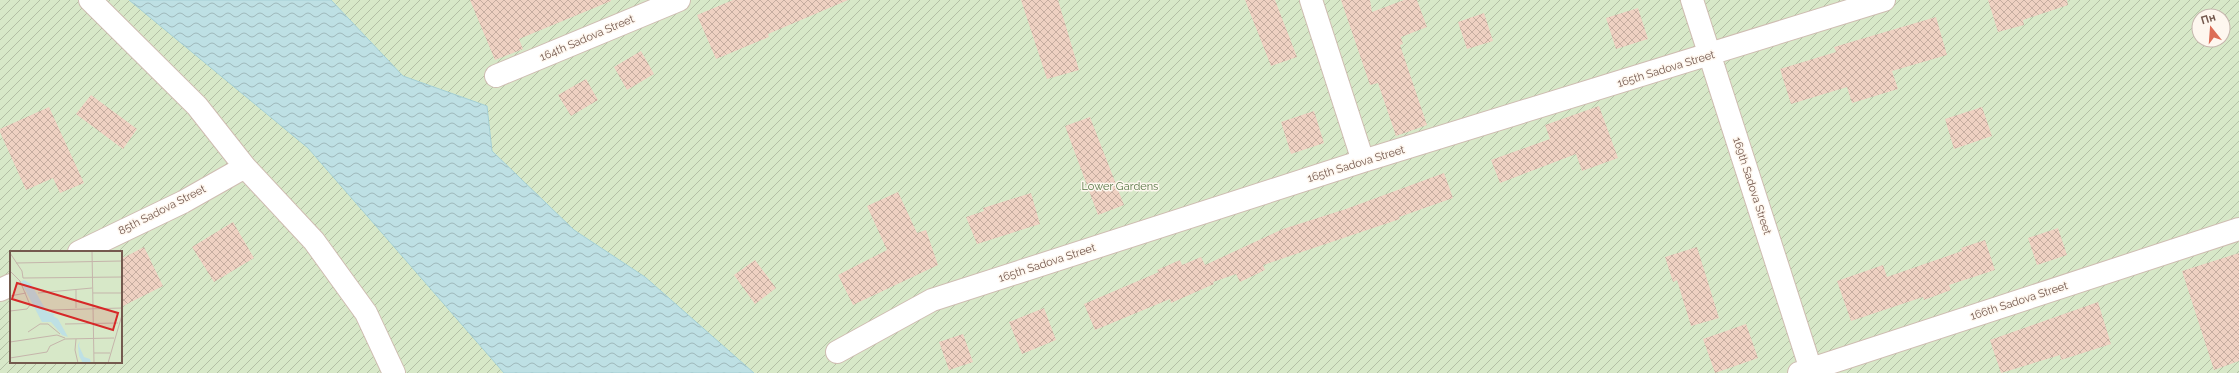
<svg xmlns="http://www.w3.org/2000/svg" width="2239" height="373" font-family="Raleway,sans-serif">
<defs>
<pattern id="garden-furrows" width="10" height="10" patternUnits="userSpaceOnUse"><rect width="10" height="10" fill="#d7e8c8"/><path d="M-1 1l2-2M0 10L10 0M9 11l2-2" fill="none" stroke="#b3bfa5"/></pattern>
<pattern id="water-waves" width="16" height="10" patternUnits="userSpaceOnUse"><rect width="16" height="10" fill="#bee0e4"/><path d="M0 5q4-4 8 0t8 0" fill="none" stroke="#9fb9bb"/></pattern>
<pattern id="building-cross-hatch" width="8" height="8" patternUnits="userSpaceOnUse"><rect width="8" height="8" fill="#efd1c2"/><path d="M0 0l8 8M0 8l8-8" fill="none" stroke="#c6ada0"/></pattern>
</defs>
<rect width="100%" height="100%" fill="#fbf3e9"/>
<path fill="url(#garden-furrows)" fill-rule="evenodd" d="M0 0H2239V373H0ZM2199 16H2223V40H2199ZM11 252H121V362H11Z"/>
<path fill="url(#water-waves)" stroke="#a5d0d5" d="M129 0H331L403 76 487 106 492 151 574 230 645 277 754 373H504L308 148Z"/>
<path fill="url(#building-cross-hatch)" d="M470 0H611V1L519 39 523 49 495 60Z
M733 0H848L768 34 769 37 716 59 697 15Z
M1021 0H1058L1079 70 1047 79Z
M1245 0H1275L1297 57 1271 66Z
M1341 0H1370L1372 12 1404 0H1417L1427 27 1401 37 1403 44 1400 45 1427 125 1396 136 1378 83 1370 85Z
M1988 0H2067L2068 5 2023 20 2024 25 1998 32Z
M1638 8 1648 39 1616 49 1606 18Z
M1484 13 1493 41 1467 49 1458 22Z
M1936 17 1947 55 1892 71 1898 89 1852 103 1847 87 1791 104 1780 69 1836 52 1834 47Z
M641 51 654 74 627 90 614 67Z
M586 79 598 100 571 116 558 95Z
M91 95 137 129 123 149 76 114Z
M1599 106 1618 158 1582 171 1576 154 1500 183 1491 160 1550 139 1545 125Z
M49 107 84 183 60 193 53 178 26 190 0 132V129Z
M1982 107 1992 136 1954 149 1945 119Z
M1314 111 1324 143 1291 154 1281 122Z
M1090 117 1124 205 1098 215 1065 126Z
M1444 173 1453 198 1399 217 1400 219 1263 265 1265 270 1240 282 1236 274 1213 282 1214 284 1171 303 1170 299 1095 330 1084 304 1159 272 1157 270 1180 260 1182 265 1201 257 1205 265 1283 229 1346 209Z
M898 192 917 233 926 230 938 265 853 305 838 275 887 250 867 206Z
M1031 193 1040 224 977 244 966 217 984 211 983 208Z
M233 222 254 258 214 282 192 247Z
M2058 228 2067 255 2037 265 2028 238Z
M1985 240 1995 270 1949 285 1951 290 1924 300 1923 297 1851 321 1837 281 1883 265 1887 277 1962 251 1961 248Z
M144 247 163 286 121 307V259Z
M1697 247 1719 318 1691 326 1677 280 1673 282 1665 257Z
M2239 253V361L2214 370 2182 271Z
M755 260 776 288 755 304 734 275Z
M2098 302 2111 344 2061 360 2060 355 2001 373 1990 340Z
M1044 308 1056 340 1022 354 1009 322Z
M1746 324 1758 358 1715 373 1703 339Z
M963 334 973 362 949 370 939 342Z"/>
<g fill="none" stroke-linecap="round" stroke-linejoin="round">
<g stroke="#cfbdb2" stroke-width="24">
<path id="street" d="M90 0 197 106 245 167 314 241 366 313 394 373
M1311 0 1363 161
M1692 0 1812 373
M496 76 679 0
M79 252 183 202 245 167
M0 290 11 285
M837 352 932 300 1363 161 1884 0
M1799 373 2239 229"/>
</g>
<use href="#street" stroke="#fff" stroke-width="22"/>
</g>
<g text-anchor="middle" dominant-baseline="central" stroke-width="3" stroke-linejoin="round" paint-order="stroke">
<g font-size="11" fill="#74594e" stroke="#fef7ef">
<text transform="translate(587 38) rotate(-23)">164th Sadova Street</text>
<text transform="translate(1666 69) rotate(-17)">165th Sadova Street</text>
<text transform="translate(1356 164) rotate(-17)">165th Sadova Street</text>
<text transform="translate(1752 186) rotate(72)">169th Sadova Street</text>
<text transform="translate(162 210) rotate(-27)">85th Sadova Street</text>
<text transform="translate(1047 263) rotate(-18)">165th Sadova Street</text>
<text transform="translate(2019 301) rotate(-18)">166th Sadova Street</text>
</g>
<g font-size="11" fill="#587846" stroke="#fef7ef">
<text x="1120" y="186">Lower Gardens</text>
</g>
</g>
<g transform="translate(10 251)">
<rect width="112" height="112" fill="#fbf3e9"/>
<path d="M0 0H112V112H0Z" fill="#d7e8c8"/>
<path d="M14 29 21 33 37 61 45 63 43 65 48 68 58 86 52 84 41 71H32L11 31ZM70 90 69 95 74 106 80 108 81 112H73L69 105 68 94Z" fill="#bee0e4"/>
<path fill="none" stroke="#c5b5ab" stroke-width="1" d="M82 0 84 112M0 2 12 20 13 27M6 12 112 10M0 20 10 30 20 54 17 58 0 60M13 27 112 26M28 42 82 37M83 42H112M0 45 16 42M66 57V38M40 59 112 57M55 73 108 72M18 81 30 73H38L50 83M66 88 65 99 68 112M0 91 47 84 55 87M84 102H100M0 107 37 101 40 95 55 88 104 87M98 112 112 64"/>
<path fill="#d62828" fill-opacity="0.15" stroke="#d62828" stroke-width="2" d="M7 32 108 62 103 79 2 48Z"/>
<rect width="112" height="112" fill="none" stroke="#74594e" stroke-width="2"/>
</g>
<g transform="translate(2211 28) rotate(343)"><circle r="19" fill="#fef7ef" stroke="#c7b8af"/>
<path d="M0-3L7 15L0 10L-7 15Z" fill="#dc6d56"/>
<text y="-6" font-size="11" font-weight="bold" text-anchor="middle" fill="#74594e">Пн</text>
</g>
</svg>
